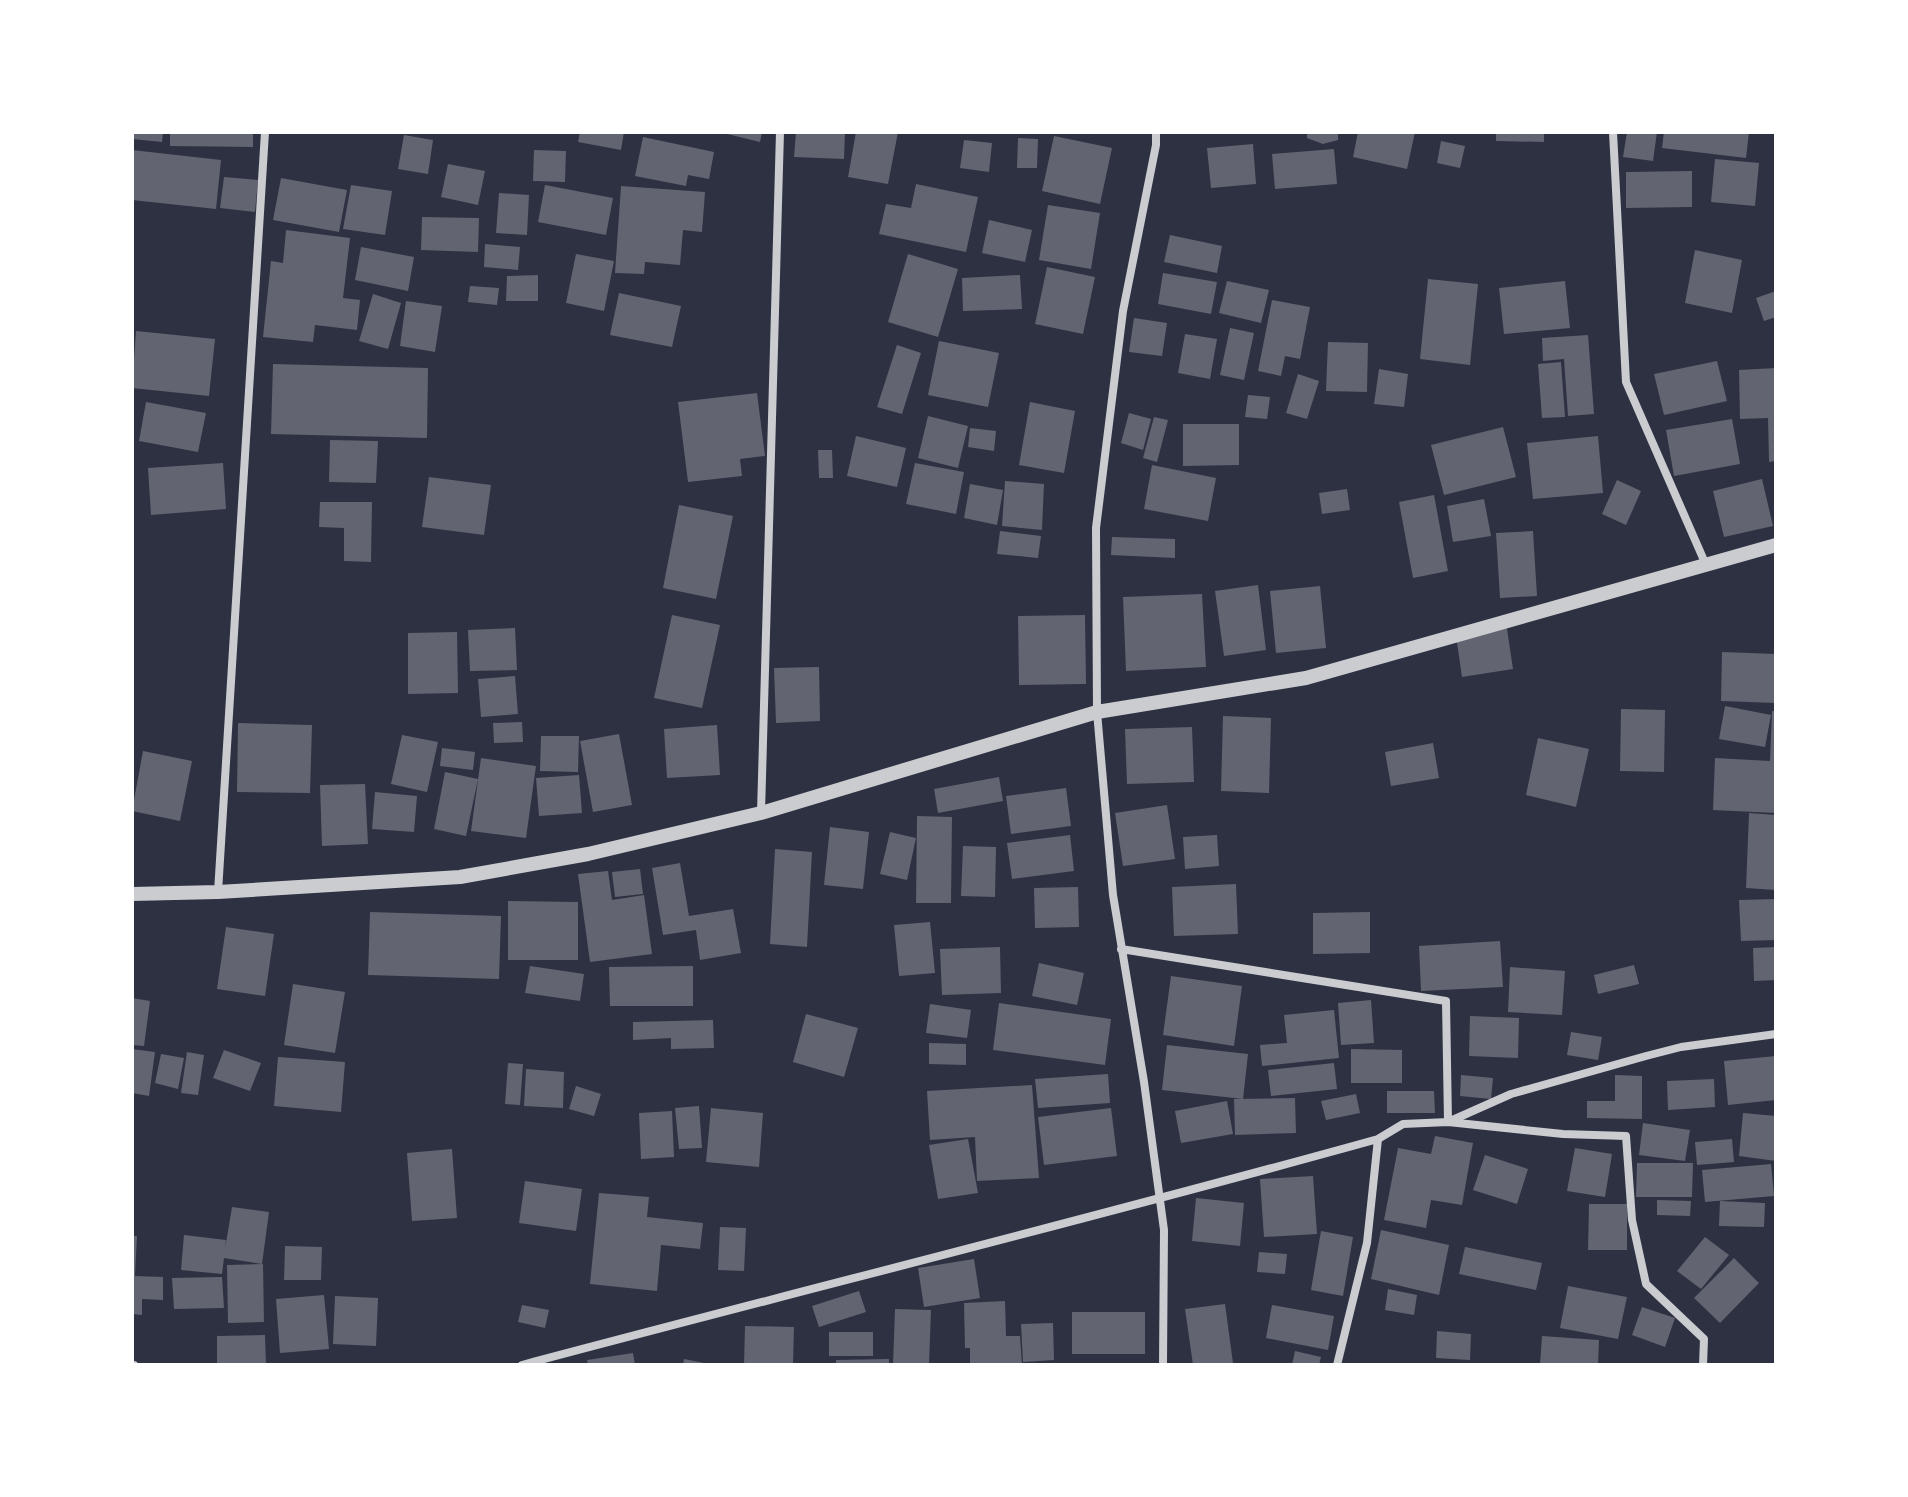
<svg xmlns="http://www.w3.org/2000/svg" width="1908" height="1497" font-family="'Varela Round',sans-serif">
<rect width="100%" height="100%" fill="#2d3142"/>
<path fill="#626471" d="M132 132H163L162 142 132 139Z
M170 132H253V147L170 146Z
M580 132H624L621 150 578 142Z
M719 132H762L760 142Z
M796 132H845L844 159 794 157Z
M856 132H898L888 184 848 177Z
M1307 132H1338V140L1323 144 1307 138Z
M1358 132H1415L1407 169 1353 157Z
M1496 132H1544V142L1496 141Z
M1627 132H1657L1653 161 1623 157Z
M1664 132H1749L1746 158 1662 148Z
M404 135 433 140 428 174 398 169Z
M1054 136 1112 148 1100 204 1042 191Z
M643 137 714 152 709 179 688 175 686 186 635 176Z
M1018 138 1038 139 1037 168H1017Z
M964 140 992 143 989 172 960 168Z
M1441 141 1465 146 1460 168 1437 163Z
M1253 144 1256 184 1211 188 1207 148Z
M1334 149 1337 184 1275 189 1272 154Z
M132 150 221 160 216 209 132 200Z
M534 150 566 151 565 182 533 181Z
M1715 159 1759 163 1755 206 1711 202Z
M448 164 485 171 478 205 441 197Z
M1692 171V207L1626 208V172Z
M224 177 258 180 255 212 220 208Z
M281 178 347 190 339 232 273 220Z
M916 184 978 197 966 252 879 234 886 204 911 208Z
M351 185 392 191 385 235 343 229Z
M545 185 613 198 606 235 538 222Z
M621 186 705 192 702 232 683 230 680 265 645 262 644 274 615 273Z
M499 193 529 195 527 235 496 233Z
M1048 205 1100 213 1091 269 1039 260Z
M422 217 479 218 478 252 421 250Z
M989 220 1032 230 1025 262 982 253Z
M286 230 350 238 343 298 360 300 357 330 315 325 313 342 263 337 271 261 283 263Z
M1170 235 1222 246 1217 273 1164 262Z
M485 244 520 247 518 270 484 267Z
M361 247 414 257 408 291 355 280Z
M1695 250 1742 260 1732 313 1685 303Z
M576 254 614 261 604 311 566 303Z
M908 254 958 269 938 337 888 322Z
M1047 267 1095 277 1083 334 1035 324Z
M1163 273 1217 282 1211 314 1158 304Z
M538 275V301H506L507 276Z
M1020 275 1022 309 963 311 962 278Z
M1428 279 1478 284 1470 365 1420 359Z
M1227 281 1269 290 1261 323 1219 313Z
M1565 281 1570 328 1504 334 1499 288Z
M470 286 499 288 497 305 468 302Z
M1776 291V317L1764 321 1756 298Z
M619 293 681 306 672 347 610 335Z
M373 294 401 303 388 349 359 341Z
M1272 300 1310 307 1300 359 1285 356 1281 376 1258 371Z
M406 301 442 306 435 352 400 346Z
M1134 318 1167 323 1162 356 1129 352Z
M1230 328 1254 333 1244 380 1220 375Z
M136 331 215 339 209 396 132 388Z
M1185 334 1217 339 1210 379 1178 373Z
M1588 335 1594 414 1568 416 1564 359 1543 361 1542 338Z
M939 341 999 353 988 407 928 395Z
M1328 342 1368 343 1367 392 1326 391Z
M897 345 921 353 902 414 877 407Z
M1717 361 1727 401 1664 415 1654 374Z
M1561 362 1565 417 1542 418 1538 364Z
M273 364 428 368 427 438 271 434Z
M1776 368V461L1769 462 1768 418 1740 419 1739 370Z
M1379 369 1408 374 1404 407 1374 404Z
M1298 374 1319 381 1307 419 1286 413Z
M757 393 765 456 740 459 742 476 688 482 678 402Z
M1248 395 1270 397 1267 419 1245 417Z
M146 402 206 413 198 452 139 441Z
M1030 402 1075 411 1064 473 1019 465Z
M1129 413 1151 419 1143 450 1121 443Z
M928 416 968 426 958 468 918 458Z
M1154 417 1168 420 1157 462 1143 458Z
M1732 419 1740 464 1674 476 1666 430Z
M1183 424H1239V465L1183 466Z
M1503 427 1516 477 1444 495 1431 445Z
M970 428 996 431 994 451 968 447Z
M856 436 906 448 897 487 847 476Z
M1598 436 1603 493 1533 499 1527 443Z
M330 440 378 441 376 483 329 482Z
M818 450H832L833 478H819Z
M223 463 226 509 151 515 148 468Z
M915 463 964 472 956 514 906 504Z
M1152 465 1216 478 1208 521 1144 509Z
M429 477 491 485 484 535 422 527Z
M1762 479 1773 526 1724 537 1713 491Z
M1617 480 1641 491 1626 525 1602 514Z
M1005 481 1044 484 1042 530 1002 526Z
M970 484 1003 490 997 525 964 518Z
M1347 489 1350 510 1322 514 1319 493Z
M1434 495 1448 571 1413 578 1399 502Z
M1484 499 1491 536 1453 542 1447 506Z
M320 502H372L371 562 344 561V528L319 527Z
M679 505 733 516 716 599 663 588Z
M1000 531 1041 536 1038 558 997 554Z
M1533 531 1537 596 1500 598 1496 533Z
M1112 537 1175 539V558L1111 555Z
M1258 585 1266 650 1224 656 1215 591Z
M1320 586 1326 648 1276 653 1270 591Z
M1202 594 1206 667 1126 671 1123 597Z
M672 615 720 625 702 708 654 698Z
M1085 615 1086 684 1019 685 1018 616Z
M1506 622 1513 669 1462 677 1455 629Z
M515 628 517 670 470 671 468 630Z
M457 632 458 693 408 694V633Z
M1722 652 1776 654V703L1721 701Z
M819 667 820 721 776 723 774 668Z
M515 676 518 714 481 717 478 679Z
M1725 706 1771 715 1765 747 1719 739Z
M1621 709 1665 710 1664 772 1620 771Z
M1772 711H1776V813L1713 810 1715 758 1770 761Z
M1223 716 1271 718 1269 793 1221 791Z
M522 722 523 742 494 743 493 723Z
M238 723 312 725 310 793 237 792Z
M717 725 720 775 667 778 664 729Z
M1192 727 1194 782 1127 784 1125 729Z
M619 734 632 805 593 812 580 741Z
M402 735 438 742 427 792 391 784Z
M541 736H579L578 772 540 771Z
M1538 738 1589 749 1576 807 1526 795Z
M1433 743 1439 778 1391 786 1385 752Z
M442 748 475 752 473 770 440 766Z
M143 751 192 761 180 821 132 811Z
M481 758 536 766 526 838 471 831Z
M445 772 478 779 466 836 434 829Z
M579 775 582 813 539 816 536 778Z
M999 777 1003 801 938 813 934 789Z
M365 784 368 844 322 846 320 785Z
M1066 788 1071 826 1011 834 1006 796Z
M375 792 417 796 414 832 372 829Z
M1167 805 1175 859 1123 866 1115 813Z
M1749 813 1776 815V890L1746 888Z
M917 816 952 817 951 903H916Z
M830 827 869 832 863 889 824 885Z
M890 832 916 838 907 880 880 874Z
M1070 835 1074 871 1012 879 1007 843Z
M1217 835 1219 866 1185 869 1183 837Z
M963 846 996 847 995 897 961 896Z
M775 849 812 852 807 947 770 944Z
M680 863 689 916 733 909 741 953 700 960 696 930 663 935 652 868Z
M640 869 643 894 615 897 612 872Z
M608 871 612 900 644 895 652 954 590 962 578 874Z
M1236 884 1238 934 1174 936 1172 887Z
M1078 887 1079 927 1035 928 1034 888Z
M1776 899V940L1741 941 1739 900Z
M508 901 578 902V960H508Z
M370 912 501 916 499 979 368 975Z
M1370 912V953L1313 954V913Z
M930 922 935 973 899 976 894 925Z
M226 927 274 934 265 996 217 989Z
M1500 941 1503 987 1421 991 1419 946Z
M1000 947 1001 993 942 995 940 949Z
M1776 947V980L1754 981 1753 948Z
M1039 963 1084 973 1077 1005 1032 996Z
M1634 965 1639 984 1598 994 1594 975Z
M530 966 584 974 580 1001 525 993Z
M693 966V1006H610L609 967Z
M1510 967 1565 971 1562 1015 1508 1012Z
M1171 976 1242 986 1234 1046 1163 1035Z
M293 984 345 992 335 1053 284 1045Z
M132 998 150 1001 144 1046 132 1045Z
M1371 1000 1374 1043 1341 1045 1338 1003Z
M999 1003 1111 1019 1105 1065 993 1050Z
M930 1004 971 1010 967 1038 926 1033Z
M1334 1010 1339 1058 1262 1066 1260 1045 1287 1043 1284 1015Z
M806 1014 858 1028 844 1077 793 1062Z
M1470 1016 1519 1018 1518 1058 1469 1056Z
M713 1020 714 1048 671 1049V1038L633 1040V1022Z
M1571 1032 1602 1037 1598 1060 1567 1055Z
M929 1043 966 1044V1065L929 1064Z
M1167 1045 1248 1054 1243 1099 1162 1090Z
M132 1049 155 1052 149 1096 132 1093Z
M1351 1049 1402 1050V1083H1351Z
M224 1050 261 1063 250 1091 213 1078Z
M187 1052 204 1055 198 1095 181 1093Z
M161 1054 184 1058 178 1089 155 1083Z
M1776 1056V1100L1728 1105 1724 1061Z
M278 1057 345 1062 341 1112 274 1106Z
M508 1063 523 1064 520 1105 505 1104Z
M1334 1063 1337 1089 1271 1096 1268 1070Z
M526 1069 564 1072 563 1108 524 1106Z
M1108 1074 1110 1103 1038 1108 1035 1079Z
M1461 1075 1493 1078 1491 1099 1460 1096Z
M1615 1075 1642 1076V1119L1587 1118V1101H1615Z
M1714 1079 1715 1107 1668 1110 1667 1081Z
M1032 1085 1039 1178 977 1181 975 1137 930 1140 927 1091Z
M576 1086 601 1094 594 1116 569 1109Z
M1387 1091H1434L1435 1113H1387Z
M1356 1094 1360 1113 1326 1120 1321 1101Z
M1295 1098 1296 1133 1235 1135 1234 1099Z
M1227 1101 1233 1134 1181 1143 1175 1111Z
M699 1106 702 1148 679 1149 675 1108Z
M711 1108 763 1113 759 1167 706 1162Z
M1111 1108 1117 1156 1044 1165 1038 1117Z
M672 1111 674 1157 641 1159 639 1113Z
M1743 1113 1776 1116V1161L1739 1156Z
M1643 1123 1690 1130 1685 1161 1639 1155Z
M1435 1136 1473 1143 1462 1205 1431 1200 1426 1228 1384 1220 1398 1148 1431 1154Z
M968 1139 978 1193 938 1199 929 1145Z
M1732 1139 1734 1162 1697 1165 1695 1142Z
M1575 1148 1612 1154 1605 1197 1567 1191Z
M452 1149 457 1218 412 1221 407 1153Z
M1485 1155 1528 1169 1517 1204 1473 1190Z
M1637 1163H1693L1692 1197H1636Z
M1771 1164 1774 1196 1705 1202 1702 1170Z
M1313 1176 1317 1234 1264 1237 1260 1179Z
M525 1181 582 1189 576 1231 519 1223Z
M599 1193 649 1197 647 1217 703 1223 700 1249 661 1245 657 1291 590 1284Z
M1196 1198 1244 1203 1240 1246 1192 1241Z
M1657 1200 1691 1201 1690 1216 1657 1215Z
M1720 1201 1765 1203 1764 1227 1719 1226Z
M1589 1204H1627V1250H1588Z
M232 1207 269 1212 262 1264 224 1258 222 1274 181 1270 184 1235 226 1240 225 1249Z
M720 1227 746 1228 744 1271 718 1270Z
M1381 1230 1449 1245 1439 1295 1371 1279Z
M1321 1231 1353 1237 1343 1296 1311 1290Z
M132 1236H137L135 1276 163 1277V1300L142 1299V1315L132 1314Z
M1705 1237 1729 1255 1701 1289 1677 1271Z
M285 1246 322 1247 321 1280H284Z
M1465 1247 1542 1263 1536 1290 1459 1274Z
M1259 1252 1287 1254 1285 1274 1257 1272Z
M1734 1258 1759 1283 1720 1323 1694 1298Z
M974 1259 980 1298 924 1307 918 1268Z
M263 1264 264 1322 228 1323 227 1265Z
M222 1277 224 1308 174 1309 172 1278Z
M1568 1286 1627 1297 1618 1339 1560 1328Z
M1388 1289 1417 1295 1414 1315 1385 1310Z
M859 1291 866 1312 819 1327 812 1306Z
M324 1295 329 1349 280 1353 276 1299Z
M335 1296 378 1298 376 1346 333 1344Z
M1005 1301 1006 1336H1020L1022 1365H970V1348H965L964 1303Z
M1225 1304 1233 1363 1193 1365 1185 1309Z
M522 1305 549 1310 545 1328 518 1322Z
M1272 1305 1334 1316 1328 1350 1266 1338Z
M1642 1307 1675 1318 1665 1347 1632 1335Z
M895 1309 931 1310 929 1365H893Z
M1072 1312H1145V1354H1072Z
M1053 1323 1054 1360 1023 1362 1021 1324Z
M745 1326 794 1327 793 1365H744Z
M1437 1331 1471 1334 1470 1360 1436 1358Z
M829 1332H873V1356H829Z
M265 1335 266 1365H217V1336Z
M1542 1336 1599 1340 1598 1365H1540Z
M1295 1351 1321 1357 1319 1365H1292Z
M633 1353 635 1365H588L587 1360Z
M684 1359 709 1364V1365H683Z
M889 1359V1365H836V1360Z"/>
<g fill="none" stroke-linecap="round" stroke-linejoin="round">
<path stroke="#caccd0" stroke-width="8" d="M1156 132V145L1123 311 1096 528 1097 712 1113 895 1144 1082 1164 1230 1163 1365
M1613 132 1626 382 1706 565
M761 813 780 132
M218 892 265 132
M1121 949 1446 1001 1448 1122 1563 1134 1626 1136 1632 1220 1646 1284 1704 1339 1703 1365
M132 1365H134
M522 1365C807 1289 1094 1218 1378 1139
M1337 1365 1367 1243 1378 1139 1403 1124 1448 1122 1511 1094 1646 1056 1681 1047 1776 1034"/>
<path stroke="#caccd0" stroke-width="14" d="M132 894 218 892 460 877 588 854 761 813 1097 712 1306 678 1776 545"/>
</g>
<rect width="1908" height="1497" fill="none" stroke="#ffffff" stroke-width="268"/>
</svg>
